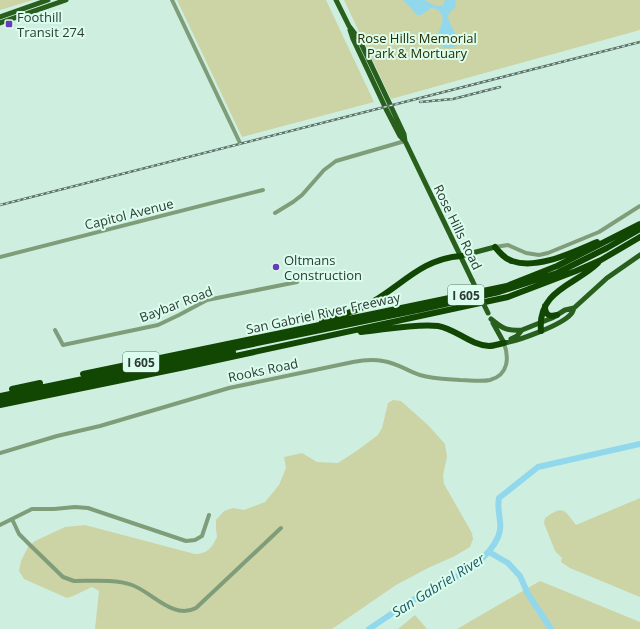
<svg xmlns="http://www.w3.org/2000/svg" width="640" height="629" font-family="'Open Sans',sans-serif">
<rect width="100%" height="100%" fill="#ceefe0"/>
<path fill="#ccd3a5" d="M0 0H33L0 10Z
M177 0H326L374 102 242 137Z
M344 0H640V30L391 99Z
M393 400 401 401 429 426 445 444 447 457 443 475 444 484 472 533 473 539 470 547 453 557 430 567 396 585 332 629H95L99 591 92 587 73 596 67 598 24 579 19 571 21 561 28 547 35 541 65 527 85 525 195 554C208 554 212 547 217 537L216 529V520L224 511 233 508 244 510 265 502 279 485 286 468 284 457 302 453 317 462 338 463 355 452 378 435 382 428 388 403Z
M640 498V597L570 568 561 562 562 558 555 551 544 523 545 518C563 505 564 509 576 525Z
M540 581 640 622V629H457Z
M415 615 427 629H398Z"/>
<path fill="#91d8ec" d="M403 0C410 0 418 0 424 0 431 2 434 8 443 5L445 0H455L456 6C453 10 448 12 448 17 448 26 472 49 444 48L437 38C438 29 447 21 440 12 437 9 435 8 431 8L421 15H417Z"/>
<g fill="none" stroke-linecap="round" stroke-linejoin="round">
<path stroke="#91d8ec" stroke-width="6" d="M489 552 508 563 520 576 528 594 551 629
M369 629C384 619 398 609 413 600 440 584 485 568 498 537 504 524 496 512 499 498L538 467 640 444"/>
<path stroke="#809d7a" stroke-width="4" d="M172 0 240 143
M275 213 293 202 302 195 324 170 336 161 405 141
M495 247 508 245 526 253 539 255 548 253 599 232 640 206
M0 257 263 190
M55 330 63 345 158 325 179 315 207 300 297 282
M0 453 57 436 100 426 229 388 353 362C363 360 373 359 383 361 397 363 408 371 420 375 433 379 446 379 460 380 469 380 481 382 490 380 509 375 509 357 504 343
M12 519 19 534 30 545 63 577 74 581C91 581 116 579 132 585 152 592 173 620 196 608L281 528
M0 525 32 509H54L75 507 88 508 186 541 195 540 202 536 209 515"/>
<path stroke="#285f1c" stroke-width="5" d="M336 0 349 26 359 39 404 134 405 141 472 280
M0 17 48 0
M0 23 66 0
M350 30 353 39 386 109 400 136 405 141
M461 256 495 247
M491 319C503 329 507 331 522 330
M493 323 504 343
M511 339 517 336 522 330 552 318 565 310 574 308
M504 343C518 341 562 325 571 314 573 312 573 310 574 308L607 278 640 255"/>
<path stroke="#114603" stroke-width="6" d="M495 247C500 253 505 259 512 261 538 270 573 252 597 242
M545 306C545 315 549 317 557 315
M322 321C336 317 350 313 363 307 399 290 418 259 461 256
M541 331C537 290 576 285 598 263
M361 332C383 330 417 323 438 326 456 329 470 345 489 346 493 346 499 344 504 343
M83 374 507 286 557 266 640 224
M12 389 40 383
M0 396 418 310 499 292 557 273 607 248 640 229
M0 400 233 352
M0 405 185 367 508 297 576 271 601 260 640 237"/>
<g stroke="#5e7168" stroke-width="2.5">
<path id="rail" d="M420 102 453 99 500 87
M0 205 640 42"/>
</g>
<use href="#rail" stroke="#dbfded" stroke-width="1" stroke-dasharray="3" stroke-linecap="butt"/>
<path stroke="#285f1c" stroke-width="5" d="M472 280 488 313"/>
</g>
<g fill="#663db5" stroke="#dbfded" stroke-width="1.5">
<rect x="5" y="20" width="8" height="8" rx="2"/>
<circle cx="276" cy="267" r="4"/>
</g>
<g text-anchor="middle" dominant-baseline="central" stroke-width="4" stroke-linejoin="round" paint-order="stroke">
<g fill="#dbfded" stroke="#62756c" stroke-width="1">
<rect x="448" y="285" width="36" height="20" rx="3"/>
<rect x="123" y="352" width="36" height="20" rx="3"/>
</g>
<g font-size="12" font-weight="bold" fill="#2e3b35">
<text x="466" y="295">I 605</text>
<text x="141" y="362">I 605</text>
</g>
<g font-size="13" fill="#2e3b35" stroke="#dbfded" text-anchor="start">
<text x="17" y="17">Foothill<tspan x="17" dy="15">Transit 274</tspan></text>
<text x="284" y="260">Oltmans<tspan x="284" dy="15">Construction</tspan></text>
</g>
<g font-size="13" fill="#292d01" stroke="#dbfded">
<text x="417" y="38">Rose Hills Memorial<tspan x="417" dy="15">Park &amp; Mortuary</tspan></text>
</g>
<g font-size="13" fill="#2e3b35" stroke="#dbfded">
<text transform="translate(129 214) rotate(-14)">Capitol Avenue</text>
<text transform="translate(458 227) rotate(64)">Rose Hills Road</text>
<text transform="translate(176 304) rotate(-21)">Baybar Road</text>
<text transform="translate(323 313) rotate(-12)">San Gabriel River Freeway</text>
<text transform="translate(263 370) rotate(-12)">Rooks Road</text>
</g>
<g font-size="14" font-style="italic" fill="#1f5968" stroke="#dbfded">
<text transform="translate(438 585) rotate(-32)">San Gabriel River</text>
</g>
</g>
</svg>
